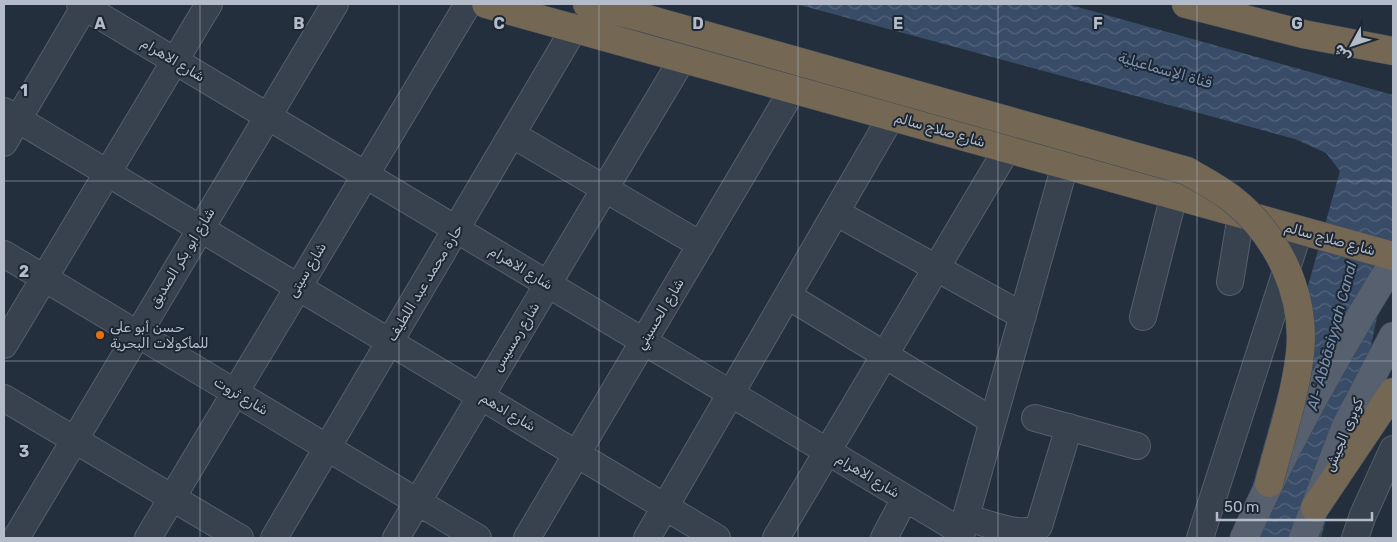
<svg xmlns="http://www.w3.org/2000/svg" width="1397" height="542" font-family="Rubik,Vazirmatn,sans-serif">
<defs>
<pattern id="water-waves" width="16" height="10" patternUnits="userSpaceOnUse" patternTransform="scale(1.25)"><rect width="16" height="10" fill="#394c67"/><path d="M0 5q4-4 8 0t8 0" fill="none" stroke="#53647b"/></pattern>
</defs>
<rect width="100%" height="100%" fill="#242f3e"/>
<path fill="url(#water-waves)" d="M796 4H1067L1393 95V240L1366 370 1321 538H1238L1340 171 1326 153 1295 139Z"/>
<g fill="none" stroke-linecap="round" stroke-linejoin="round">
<g stroke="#565f6c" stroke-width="28">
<path id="minor" d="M80 4 962 532
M4 111 717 538
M513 135 701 245
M4 143 86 4
M837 213 1023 316
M4 254 478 538
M1230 282 1241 215
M788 296 993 421
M1143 317 1174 195
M4 345 209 4
M4 398 240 538
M1035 418 1137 446
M966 517C982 522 1027 540 1039 526L1069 427
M16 538 335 4
M148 538 468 4
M274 538 575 27
M396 538 683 58
M527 538 793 89
M647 538 891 117
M776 538 1007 149
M884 538 905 498
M960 538 1065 165
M1200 538 1299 231
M1355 538 1363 515 1393 449"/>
</g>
<g stroke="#414a57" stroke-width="29">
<path id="major" d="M1244 538C1287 443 1338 351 1393 263
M1303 538 1346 426 1393 336"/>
</g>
<g stroke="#434c59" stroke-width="29">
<path id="highway" d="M486 4 1393 256
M587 4 644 18
M1186 4 1303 34 1393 51
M1315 508 1393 392"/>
</g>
<use href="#minor" stroke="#38414e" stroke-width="26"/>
<use href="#major" stroke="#56606e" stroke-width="28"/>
<use href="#highway" stroke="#746855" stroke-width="28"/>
<g stroke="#434c59" stroke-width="29" stroke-linecap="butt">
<path id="highway-bridge" d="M644 18 1187 171C1202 180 1218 188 1232 199 1278 235 1306 295 1300 353 1295 397 1280 441 1269 483"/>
</g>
<use href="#highway-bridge" stroke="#746855" stroke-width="28"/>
</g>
<path fill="none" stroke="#b4bcc9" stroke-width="1" stroke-opacity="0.55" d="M200 4V538M399 4V538M599 4V538M798 4V538M998 4V538M1197 4V538M4 181H1393M4 361H1393"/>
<circle fill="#e8710a" stroke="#1d2633" stroke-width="2" cx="100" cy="335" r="5"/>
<g text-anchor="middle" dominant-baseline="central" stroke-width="4" stroke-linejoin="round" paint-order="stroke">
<g font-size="14" fill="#b4bcc9" stroke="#1d2633">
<text transform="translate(173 60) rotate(31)">شارع الاهرام</text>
<text transform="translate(940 130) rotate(16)">شارع صلاح سالم</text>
<text transform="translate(1330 239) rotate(15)">شارع صلاح سالم</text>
<text transform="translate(182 258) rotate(-59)">شارع ابو بكر الصديق</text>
<text transform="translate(521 268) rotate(31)">شارع الاهرام</text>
<text transform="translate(307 270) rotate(-59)">شارع سيتى</text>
<text transform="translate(425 283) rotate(-59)">حارة محمد عبد اللطيف</text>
<text transform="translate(660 314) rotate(-59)">شارع الحسيني</text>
<text transform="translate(516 337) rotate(-59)">شارع رمسيس</text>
<text transform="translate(241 396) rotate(31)">شارع ثروت</text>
<text transform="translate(508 412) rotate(31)">شارع ادهم</text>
<text transform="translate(1344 435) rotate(-67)">كوبرى الجيش</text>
<text transform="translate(868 476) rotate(31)">شارع الاهرام</text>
</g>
<g font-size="14" fill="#b4bcc9" stroke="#1d2633" text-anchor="start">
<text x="110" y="327">حسن أبو على<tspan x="110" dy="16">للمأكولات البحرية</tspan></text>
</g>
<g font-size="15" font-style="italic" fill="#7c92b1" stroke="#1d2633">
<text transform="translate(1165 70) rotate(16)">قناة الإسماعيلية</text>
<text transform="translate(1332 336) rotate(-75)">Al-ʿAbbāsiyyah Canal</text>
</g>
</g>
<g font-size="16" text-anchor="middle" font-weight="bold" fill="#b4bcc9" stroke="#1d2633" stroke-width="4" stroke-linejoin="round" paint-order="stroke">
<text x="100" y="29">A</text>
<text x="299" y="29">B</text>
<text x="499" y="29">C</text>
<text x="698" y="29">D</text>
<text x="898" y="29">E</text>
<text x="1098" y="29">F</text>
<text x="1297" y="29">G</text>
<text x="24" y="96">1</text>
<text x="24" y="277">2</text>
<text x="24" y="457">3</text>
</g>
<rect width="1397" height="542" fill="none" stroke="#b4bcc9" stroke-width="10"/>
<g transform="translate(1352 45) rotate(230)" stroke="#1d2633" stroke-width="4" paint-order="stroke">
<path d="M0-4L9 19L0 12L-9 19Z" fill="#b4bcc9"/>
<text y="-8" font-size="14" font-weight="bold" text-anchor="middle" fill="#b4bcc9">ش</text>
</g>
<path d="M1217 512v8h155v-8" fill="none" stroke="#b4bcc9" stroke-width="2.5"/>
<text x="1224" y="512" font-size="15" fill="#b4bcc9" stroke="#1d2633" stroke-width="4" paint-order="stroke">50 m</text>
</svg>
